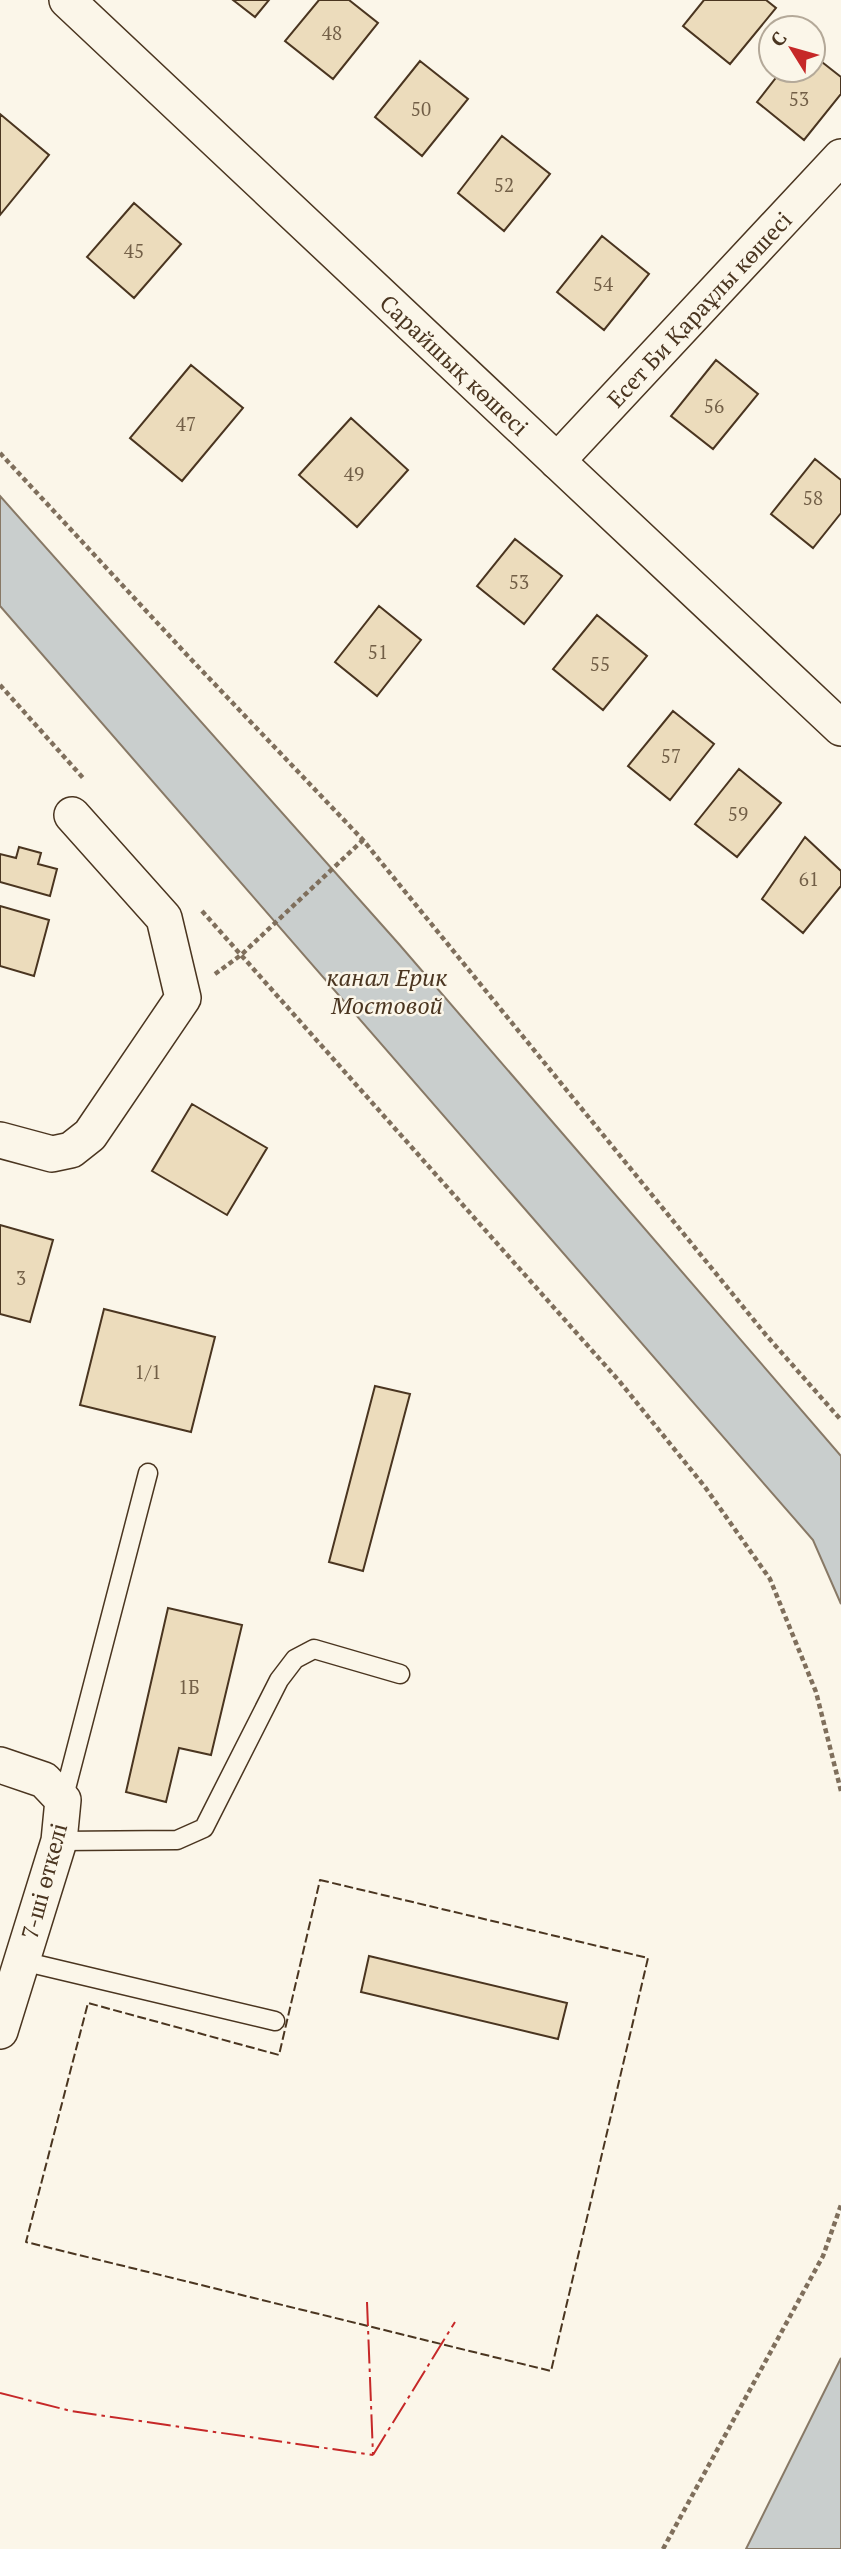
<svg xmlns="http://www.w3.org/2000/svg" width="841" height="2549" font-family="'PT Serif',serif">
<rect width="100%" height="100%" fill="#fbf6e9"/>
<path fill="#c9cecd" stroke="#887966" stroke-width="2" d="M0 496 398 943 841 1456V1604L813 1540 0 606Z
M841 2358V2549H746Z"/>
<path fill="#ecdcbc" stroke="#4a3520" stroke-width="2" d="M233 0H269L255 17Z
M319 0H349L378 23 333 79 285 41Z
M704 0H766L776 8 730 64 683 26Z
M813 55 841 77V94L804 140 757 102 782 70H813Z
M420 61 468 99 422 156 375 117Z
M0 114 49 155 0 215Z
M502 136 550 174 504 231 458 193Z
M134 203 181 244 134 298 87 257Z
M602 236 649 274 604 330 557 292Z
M716 360 758 394 713 449 671 416Z
M191 365 243 408 182 481 130 438Z
M351 418 408 470 357 527 299 475Z
M815 459 841 480V513L813 548 771 514Z
M515 539 562 576 524 624 477 586Z
M379 606 421 640 377 696 335 662Z
M597 615 647 656 603 710 553 669Z
M673 711 714 744 670 800 628 766Z
M739 769 781 803 737 857 695 824Z
M805 837 841 871V886L803 933 762 899Z
M19 847 41 853 38 864 57 869 50 896 0 882V854L16 858Z
M0 906 49 920 34 976 0 966Z
M192 1104 267 1148 227 1215 152 1171Z
M0 1225 53 1240 30 1322 0 1314Z
M104 1309 215 1337 191 1432 80 1405Z
M375 1386 410 1394 363 1571 329 1562Z
M168 1608 242 1625 211 1755 179 1748 166 1802 126 1792Z
M369 1956 567 2003 558 2039 361 1992Z"/>
<g fill="none" stroke-linecap="round" stroke-linejoin="round">
<g stroke="#4a3520" stroke-width="21">
<path id="lane" d="M63 1800 148 1473
M59 1841 177 1840 204 1828 279 1680 295 1659 314 1649 400 1674
M22 1961 275 2021"/>
</g>
<g stroke="#4a3520" stroke-width="38">
<g id="street">
<path id="s1" d="M67 0 841 728"/>
<path id="s2" d="M557 461 841 157"/>
<path d="M0 1140 52 1154 71 1150 90 1135 183 998 164 918 72 815"/>
<path d="M0 1765 44 1780 63 1800 59 1841 0 2031"/>
</g>
</g>
<path stroke="#7f6f5c" stroke-width="4.5" stroke-dasharray="5 3.5" stroke-linecap="butt" d="M0 453 187 655 363 840 766 1335 841 1420
M0 685 84 779
M202 911 620 1382 705 1487 770 1579 816 1692 841 1791
M215 974 241 955 363 840
M663 2549 823 2256 841 2205"/>
<use href="#lane" stroke="#fbf6e9" stroke-width="18"/>
<use href="#street" stroke="#fbf6e9" stroke-width="35"/>
<path stroke="#4a3520" stroke-width="2" stroke-dasharray="9 3.5" stroke-linecap="butt" d="M320 1880 648 1958 551 2371 26 2242 88 2003 279 2055Z"/>
<path stroke="#c62828" stroke-width="2" stroke-dasharray="24 5 3.5 5" stroke-linecap="butt" d="M367 2302 373 2455
M0 2393 71 2411 373 2455
M373 2455 455 2322"/>
</g>
<g text-anchor="middle" dominant-baseline="central" stroke-width="5" stroke-linejoin="round" paint-order="stroke">
<g font-size="19" fill="#725f47">
<text x="332" y="32">48</text>
<text x="799" y="98">53</text>
<text x="421" y="108">50</text>
<text x="504" y="184">52</text>
<text x="134" y="250">45</text>
<text x="603" y="283">54</text>
<text x="714" y="405">56</text>
<text x="186" y="423">47</text>
<text x="354" y="473">49</text>
<text x="813" y="497">58</text>
<text x="519" y="581">53</text>
<text x="378" y="651">51</text>
<text x="600" y="663">55</text>
<text x="671" y="755">57</text>
<text x="738" y="813">59</text>
<text x="809" y="878">61</text>
<text x="21" y="1277">3</text>
<text x="148" y="1371">1/1</text>
<text x="189" y="1686">1Б</text>
</g>
<g font-size="23" fill="#4a3520" stroke="#fbf6e9">
<text stroke="none"><textPath href="#s2" startOffset="208">Есет Би Қараұлы көшесі</textPath></text>
<text stroke="none"><textPath href="#s1" startOffset="532">Сарайшық көшесі</textPath></text>
<text transform="translate(44 1881) rotate(-75)">7-шi өткелi</text>
</g>
<g font-size="24" font-style="italic" fill="#4a3520" stroke="#fbf6e9">
<text x="387" y="977">канал Ерик<tspan x="387" dy="28">Мостовой</tspan></text>
</g>
</g>
<g transform="translate(792 49) rotate(307)"><circle r="33" fill="#fbf6e9" stroke="#b4a999" stroke-width="2"/>
<path d="M0-5L12 26L0 18L-12 26Z" fill="#c62828"/>
<text y="-10" font-size="19" font-weight="bold" text-anchor="middle" fill="#4a3520">С</text>
</g>
</svg>
